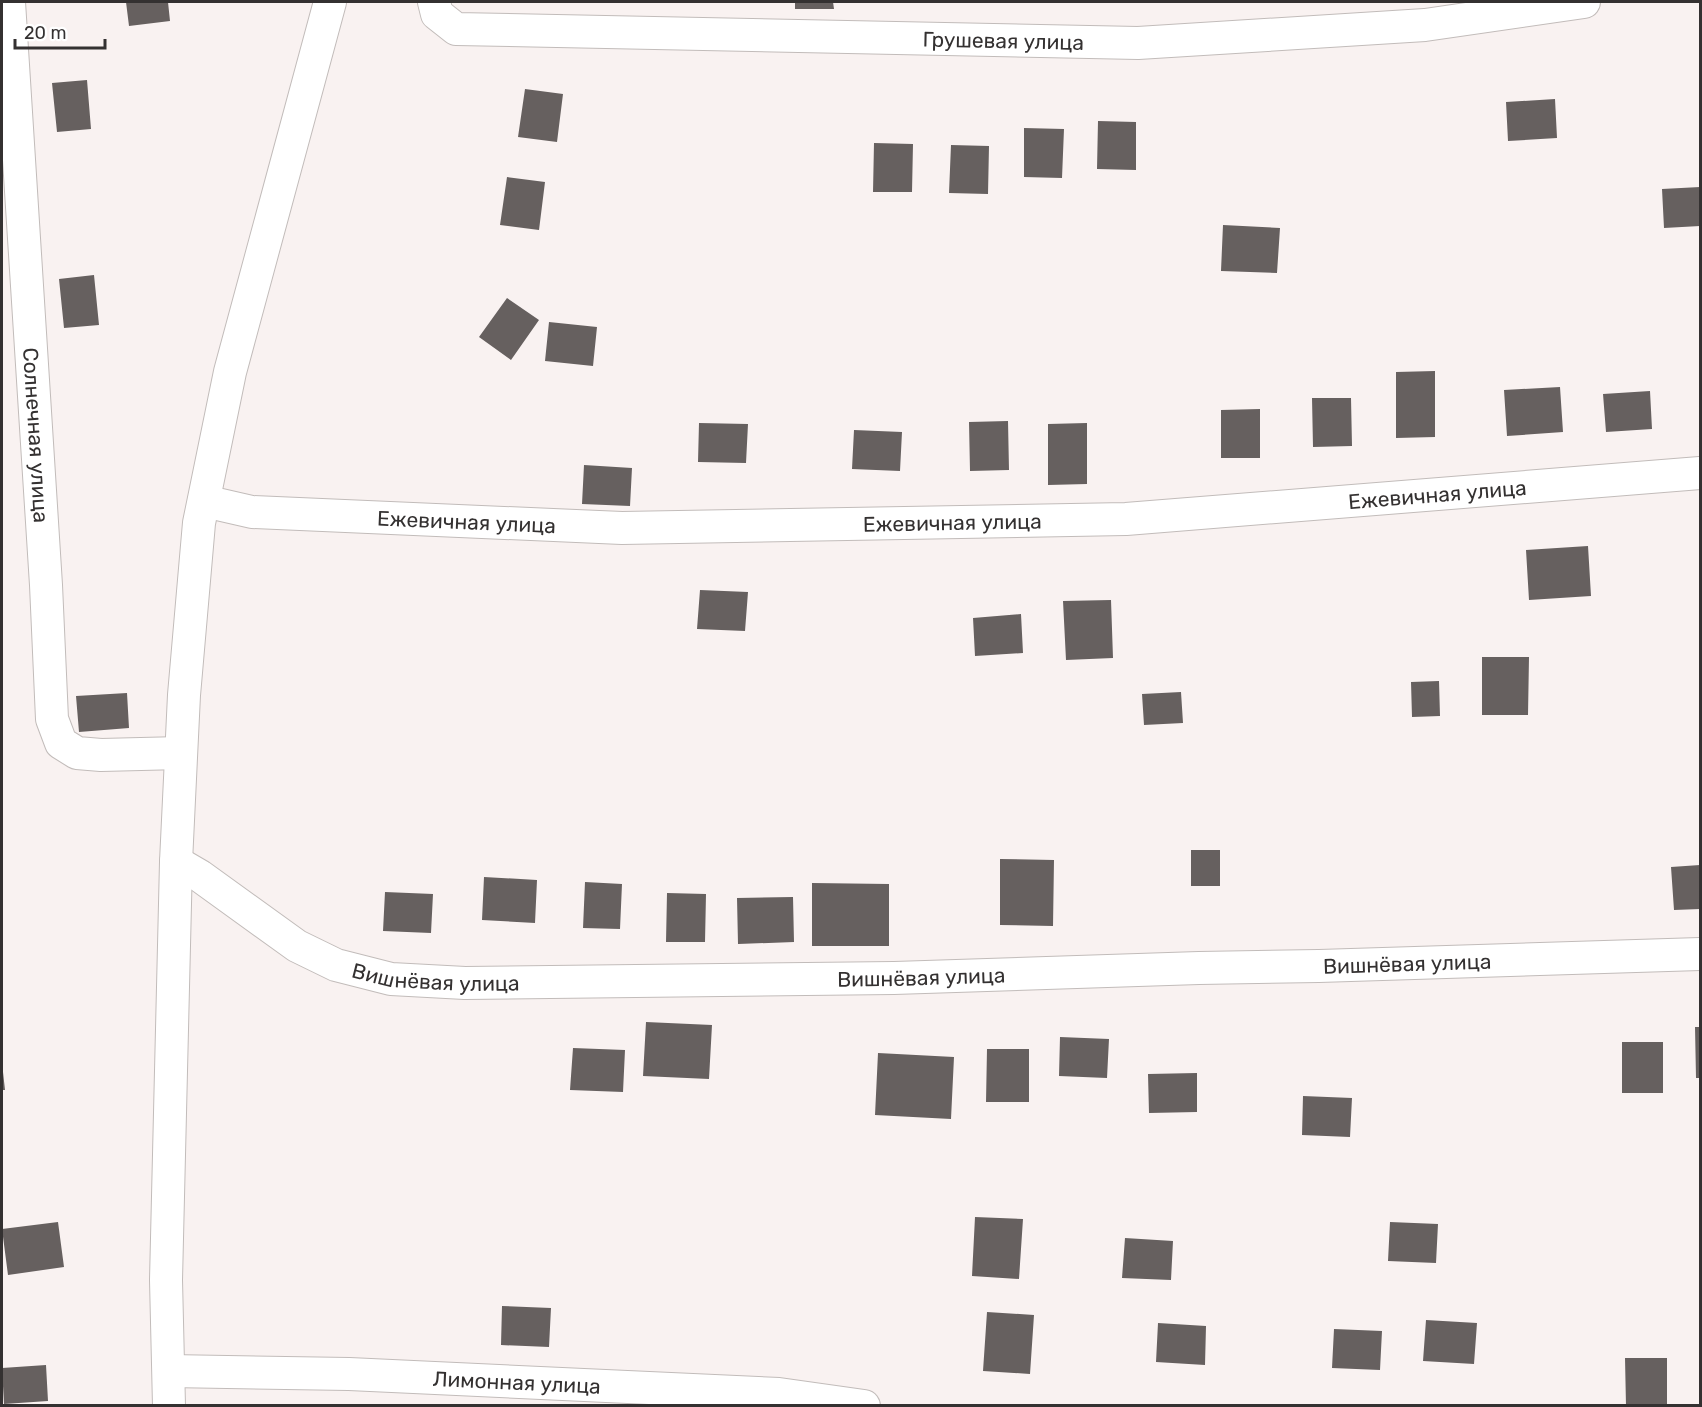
<svg xmlns="http://www.w3.org/2000/svg" width="1702" height="1407" font-family="Rubik,sans-serif">
<rect width="100%" height="100%" fill="#f9f2f1"/>
<path fill="#66605f" d="M126 2H168L170 21 129 26Z
M795 2H833L834 9H795Z
M87 80 91 129 57 132 52 83Z
M525 89 563 94 557 142 518 137Z
M1555 99 1557 138 1508 141 1506 102Z
M1098 121 1136 122V170L1097 169Z
M1024 128 1064 129 1062 178 1024 177Z
M874 143 913 144 912 192H873Z
M951 145 989 146 988 194 949 193Z
M507 177 545 182 539 230 500 225Z
M1700 187V226L1664 228 1662 189Z
M1223 225 1280 228 1277 273 1221 271Z
M94 275 99 325 64 328 59 279Z
M507 298 539 320 511 360 479 337Z
M549 322 597 327 593 366 545 361Z
M1435 371V437L1396 438V372Z
M1560 387 1563 432 1507 436 1504 390Z
M1650 391 1652 429 1606 432 1603 394Z
M1312 398H1351L1352 446 1313 447Z
M1260 409V458H1221V410Z
M1008 421 1009 470 970 471 969 422Z
M699 423 748 424 746 463 698 462Z
M1087 423V484L1048 485V424Z
M854 430 902 432 900 471 852 469Z
M584 465 632 468 630 506 582 504Z
M1588 546 1591 596 1529 600 1526 550Z
M700 590 748 592 745 631 697 629Z
M1111 600 1113 658 1066 660 1063 601Z
M1021 614 1023 653 975 656 973 618Z
M1482 657H1529L1528 715H1482Z
M1439 681 1440 716 1412 717 1411 682Z
M1181 692 1183 723 1144 725 1142 694Z
M127 693 129 728 79 732 76 696Z
M1191 850H1220V886H1191Z
M1000 859 1054 860 1053 926 1000 925Z
M1700 865V909L1674 910 1671 867Z
M484 877 537 880 535 923 482 920Z
M585 882 622 884 620 929 583 928Z
M812 883 889 884V946H812Z
M385 892 433 894 431 933 383 931Z
M667 893 706 894 705 942H666Z
M793 897 794 942 738 944 737 898Z
M646 1022 712 1025 709 1079 643 1076Z
M1695 1027H1700V1078H1696Z
M1060 1037 1109 1039 1107 1078 1059 1076Z
M1622 1042H1663V1093H1622Z
M573 1048 625 1050 623 1092 570 1090Z
M987 1049H1029V1102H986Z
M878 1053 954 1057 951 1119 875 1115Z
M2 1072H3L5 1090H2Z
M1197 1073V1112L1149 1113 1148 1074Z
M1303 1096 1352 1098 1350 1137 1302 1135Z
M975 1217 1023 1219 1019 1279 972 1276Z
M58 1222 64 1267 8 1275 2 1229Z
M1390 1222 1438 1224 1436 1263 1388 1261Z
M1125 1238 1173 1241 1171 1280 1122 1278Z
M502 1306 551 1308 549 1347 501 1345Z
M987 1312 1034 1315 1030 1374 983 1371Z
M1426 1320 1477 1323 1474 1364 1423 1361Z
M1158 1323 1206 1326 1205 1365 1156 1362Z
M1334 1329 1382 1331 1380 1370 1332 1368Z
M1625 1358H1667V1406H1626Z
M46 1365 48 1401 4 1404 2 1368Z"/>
<g fill="none" stroke-linecap="round" stroke-linejoin="round">
<g stroke="#c2bcba" stroke-width="34">
<g id="minor">
<path id="s1" d="M9 2 46 585 52 719 61 743 77 753 101 755 181 753"/>
<path id="s2" d="M434 2 437 14 456 29 1138 43 1425 25 1584 2"/>
<path id="s3" d="M204 501 252 512 622 528 1126 519 1700 473"/>
<path id="s4" d="M176 862 200 876 297 946 336 965 391 979 465 983 894 978 1199 968 1319 966 1700 954"/>
<path id="s5" d="M169 1371 349 1374 779 1394 864 1406"/>
<path d="M169 1406 166 1280 176 862 184 695 199 523 230 372 330 2"/>
</g>
</g>
<use href="#minor" stroke="#fff" stroke-width="32"/>
</g>
<g text-anchor="middle" dominant-baseline="central" stroke-width="6" stroke-linejoin="round" paint-order="stroke">
<g font-size="21" fill="#343131" stroke="#fff">
<text stroke="none"><textPath href="#s2" startOffset="584">Грушевая улица</textPath></text>
<text stroke="none"><textPath href="#s1" startOffset="434">Солнечная улица</textPath></text>
<text stroke="none"><textPath href="#s3" startOffset="1236">Ежевичная улица</textPath></text>
<text stroke="none"><textPath href="#s3" startOffset="264">Ежевичная улица</textPath></text>
<text stroke="none"><textPath href="#s3" startOffset="750">Ежевичная улица</textPath></text>
<text stroke="none"><textPath href="#s4" startOffset="1264">Вишнёвая улица</textPath></text>
<text stroke="none"><textPath href="#s4" startOffset="292">Вишнёвая улица</textPath></text>
<text stroke="none"><textPath href="#s4" startOffset="778">Вишнёвая улица</textPath></text>
<text stroke="none"><textPath href="#s5" startOffset="348">Лимонная улица</textPath></text>
</g>
</g>
<rect width="1702" height="1407" fill="none" stroke="#343131" stroke-width="6"/>
<path d="M15 39v9h90v-9" fill="none" stroke="#343131" stroke-width="3"/>
<text x="24" y="39" font-size="18" fill="#343131" stroke="#ffffff" stroke-width="4.5" paint-order="stroke">20 m</text>
</svg>
